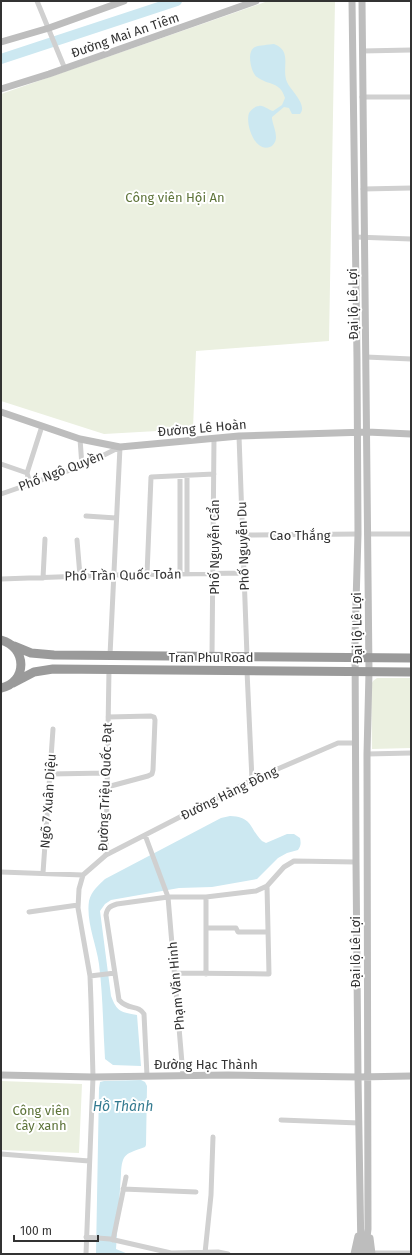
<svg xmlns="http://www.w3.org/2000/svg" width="412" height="1255" font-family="'Fira Sans',sans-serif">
<rect width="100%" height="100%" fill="#fff"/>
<path fill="#ebf0e0" d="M268 1H335L329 341 196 351 193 429 104 434 1 401V94Z
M377 678H411V748L372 749 371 685 373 681Z
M1 1081 82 1084 79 1153 1 1150Z"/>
<path fill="#cce8f1" d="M274 44C293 51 281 68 287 82 291 91 308 105 300 114H292L289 108 284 107 272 117V119C273 125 276 131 276 137 276 141 274 145 270 147 255 153 245 124 249 113 251 110 255 106 259 106 264 105 268 110 273 111L282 105 285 98C280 81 269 86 257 77 251 73 246 51 255 47 260 45 268 45 274 44Z
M230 816C253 817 249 828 262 841L266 843 287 834H294L300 838C301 843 301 846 298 850L287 853 278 858 257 879 212 887 179 888 111 900 105 904 100 911 111 996C117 1012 121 1012 137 1015L141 1066 113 1065 105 1059C103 1028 103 996 99 964 96 943 86 922 89 901 91 891 99 885 105 879L221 818Z
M141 1080 145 1082 147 1086 146 1145 145 1147C126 1154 122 1153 121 1174L116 1249 128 1254H96L99 1088 100 1082 104 1081Z"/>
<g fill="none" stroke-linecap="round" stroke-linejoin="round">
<path stroke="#cce8f1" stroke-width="10" d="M1 59 177 1"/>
<path stroke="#d0d0d0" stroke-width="5" d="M37 1 65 69
M362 51 411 50
M362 97H411
M363 189 411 188
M355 237 411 239
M366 357 411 359
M239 436 247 656
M80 439 82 466
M1 464 27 473
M180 476V574
M30 484 27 473 42 426
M1 494 82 466 120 447 110 655
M86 516 116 518
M367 534H411
M243 535 358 534
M77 540 80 576
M147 574 151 477 214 474
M187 574V476
M43 578 45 539
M1 579 113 575 245 573
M212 656 214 438
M247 671 252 780
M367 754 411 753
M50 774 107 773
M107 787 148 776 152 774 153 770 155 720 154 717 151 716 108 717
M145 835 168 897 183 1075
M106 855 252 780 338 743H356
M1 872 83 875
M43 873 53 729
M29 912 78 905
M206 928H236L238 932H268
M175 973 269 974 267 886
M206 974V897
M90 976 115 973
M147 1076 144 1014C138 1004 129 1011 119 1000L106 915C107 908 110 906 117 904L168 897H206L256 891 267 886 284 867 294 861 356 862
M281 1120 359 1123
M1 1154 89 1161
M123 1189 196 1192
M86 1237 110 1239 171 1253 218 1252 228 1254
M113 1240 126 1177
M205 1253 211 1195 213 1137
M372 1253H411
M86 1254 93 1077 91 1002 90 976 78 908 79 889 83 875 106 855 109 669"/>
<path stroke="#bdbdbd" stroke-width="7" d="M352 1 357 358 358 534 355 637 356 862 358 1077 361 1253
M362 1 369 672 367 754 368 1229 365 1254
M1 42 49 28 124 1
M1 89 49 74 256 1
M1 412 80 439 120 447 239 436 367 432 411 434
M1 1075 93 1077 228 1075 358 1077 411 1076
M370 1238 372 1254
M354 1254 358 1236"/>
<path stroke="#9a9a9a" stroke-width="9" d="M1 640C27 647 28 682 1 688
M14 646 31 653 54 655 411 658
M13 683 34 672 53 669 411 672"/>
</g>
<g text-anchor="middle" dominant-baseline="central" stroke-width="4" stroke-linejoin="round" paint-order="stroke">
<g font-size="13" fill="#333" stroke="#fff">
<text transform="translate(125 35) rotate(-19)">Đường Mai An Tiêm</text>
<text transform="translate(353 304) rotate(-91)">Đại lộ Lê Lợi</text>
<text transform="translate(202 428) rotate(-5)">Đường Lê Hoàn</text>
<text transform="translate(61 471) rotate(-21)">Phố Ngô Quyền</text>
<text x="300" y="535">Cao Thắng</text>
<text transform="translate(243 546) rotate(-92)">Phố Nguyễn Du</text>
<text transform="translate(214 547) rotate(-90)">Phố Nguyễn Cẩn</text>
<text transform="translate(123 575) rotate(-1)">Phố Trần Quốc Toản</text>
<text transform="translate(357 628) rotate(-91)">Đại lộ Lê Lợi</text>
<text x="211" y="657">Tran Phu Road</text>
<text transform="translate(105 787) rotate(-88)">Đường Triệu Quốc Đạt</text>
<text transform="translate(229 793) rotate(-26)">Đường Hàng Đồng</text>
<text transform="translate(48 801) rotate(-86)">Ngõ 7 Xuân Diệu</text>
<text transform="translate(355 952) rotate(-90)">Đại lộ Lê Lợi</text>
<text transform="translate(176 986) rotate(-95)">Phạm Văn Hinh</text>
<text x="206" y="1064">Đường Hạc Thành</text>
</g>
<g font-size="13" fill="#5e743a" stroke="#fff">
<text x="175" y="197">Công viên Hội An</text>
<text x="41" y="1110">Công viên<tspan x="41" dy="15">cây xanh</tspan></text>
</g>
<g font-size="14" font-style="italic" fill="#337a90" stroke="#fff">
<text x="123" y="1106">Hồ Thành</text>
</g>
</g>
<rect width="412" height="1255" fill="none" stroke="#333333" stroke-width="4"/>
<path d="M14 1235v6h84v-6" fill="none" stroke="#333333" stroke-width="2"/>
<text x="20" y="1235" font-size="12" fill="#333333" stroke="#ffffff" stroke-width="3" paint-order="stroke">100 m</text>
</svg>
